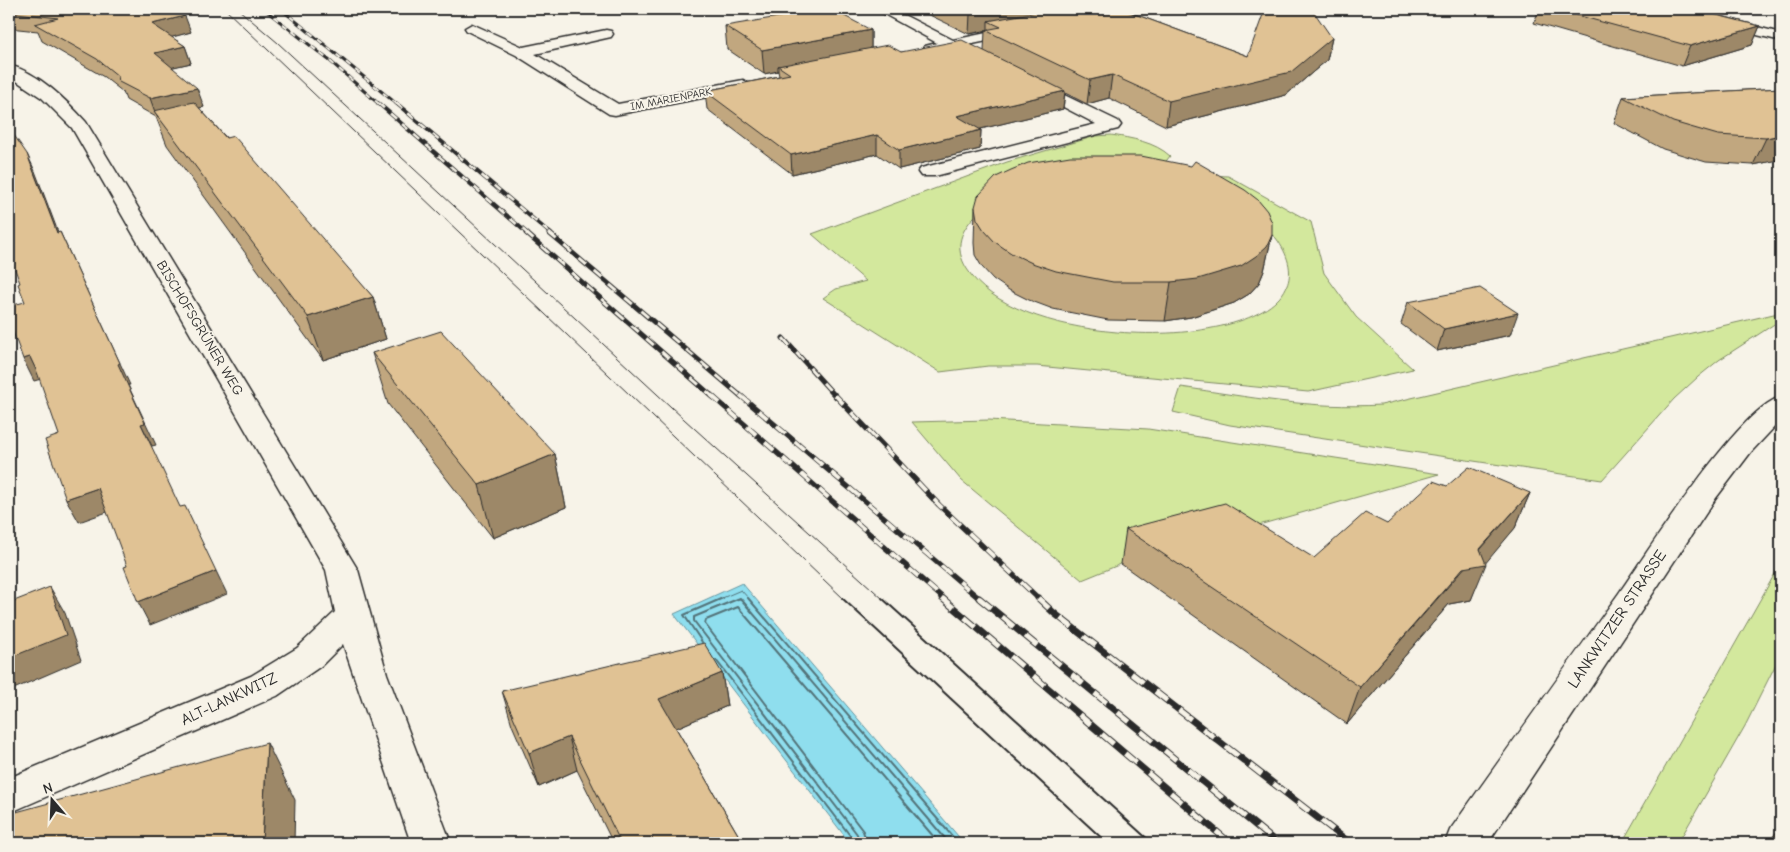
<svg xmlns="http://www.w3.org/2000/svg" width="1790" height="852" font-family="'Comic Neue',sans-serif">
<rect width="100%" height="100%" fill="#f7f3e8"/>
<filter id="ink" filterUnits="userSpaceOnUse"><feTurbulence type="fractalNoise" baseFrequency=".02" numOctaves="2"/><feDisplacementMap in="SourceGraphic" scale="10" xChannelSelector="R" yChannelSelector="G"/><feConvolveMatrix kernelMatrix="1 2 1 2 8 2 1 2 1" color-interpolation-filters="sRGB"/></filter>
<g filter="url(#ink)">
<path fill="#d3e89d" stroke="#7f8a64" d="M1111 135C1131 138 1155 142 1170 156L1148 185 978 213C961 229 953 247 967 269 1027 365 1360 353 1276 238L1191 174 1228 176 1311 222 1324 273 1356 317 1413 369 1308 392 1037 366H988L940 372 823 298 836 289 866 281 812 234 1007 162 1096 136Z
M1778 313 1776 323 1719 360 1698 377 1674 399 1602 480 1230 425 1173 412 1181 387C1249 397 1311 409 1381 405Z
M989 420 1148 429 1439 474 1121 564 1082 580 961 480 912 422Z
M1781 563V654L1745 726 1678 843H1622Z"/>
<path fill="#8fdeee" stroke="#6796a0" d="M742 583 964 843H850L674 614Z"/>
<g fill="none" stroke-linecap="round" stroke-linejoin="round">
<path stroke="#537379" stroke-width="1" d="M720 599 741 590 749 599
M737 599H741"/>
<path stroke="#537379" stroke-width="2" d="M740 598 694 617V621L857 834 859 843
M740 598 949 843
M748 598 958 843
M702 642 684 615 723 598
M716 660 852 838 853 843
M867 843 863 831 705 624 706 620 738 607 939 843"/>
<g stroke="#2b2b2b" stroke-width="3">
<path id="minor" d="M875 9H892L953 40 1020 26 1027 30 1025 33 963 46 961 50 949 49 930 54 922 49 925 46 937 43Z
M1663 9H1686L1781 33V41L1665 12Z
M472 24 523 47 606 30 611 31 613 34 611 37 535 54 618 104 743 80 751 85 743 90 615 115 609 114 516 55 467 31 465 28Z
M9 65C39 73 66 100 86 122L358 570 387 674 451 843H411L343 644 321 666 277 696 9 813V778L251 676 297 648 335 612 326 570 72 128 42 98 9 76Z
M1031 79 1118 121 1121 125 1118 129 935 176H921L918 172 921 168 1096 124 1025 87 1023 84 1025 81Z"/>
</g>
<g stroke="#2b2b2b" stroke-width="3">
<path id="major" d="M1781 397V420L1751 452 1716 498 1488 843H1445L1450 830C1506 751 1562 672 1619 593 1647 553 1740 407 1781 397Z"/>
</g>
<use href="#minor" fill="#f7f3e8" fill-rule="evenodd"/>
<use href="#major" fill="#f7f3e8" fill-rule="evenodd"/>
<path stroke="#2b2b2b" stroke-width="1" d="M225 9 844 599
M238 9 278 43 684 419 883 599"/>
<path stroke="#2b2b2b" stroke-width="2" d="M842 598 1107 843
M882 598 1152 843"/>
<g stroke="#2b2b2b" stroke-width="3">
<path id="rail-far4" d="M264 9 330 61 380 105
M281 9 398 105"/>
</g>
<g stroke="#2b2b2b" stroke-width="4">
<path id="rail-far3" d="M378 103 528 234
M396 103 551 234"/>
</g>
<g stroke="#2b2b2b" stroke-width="5">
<path id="rail-far2" d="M526 233 713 397
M549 233 742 397
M783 338 836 397"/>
</g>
<g stroke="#2b2b2b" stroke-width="5.5">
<path id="rail-far1" d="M711 395 944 599
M740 395 980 599
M835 395 939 505 1039 599"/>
</g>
<g stroke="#2b2b2b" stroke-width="7">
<path id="rail" d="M942 598 1230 843
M979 598 1277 843
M1038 598 1054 613 1350 843"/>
</g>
<use href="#rail-far4" stroke="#f7f3e8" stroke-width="2" stroke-dasharray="6" stroke-linecap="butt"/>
<use href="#rail-far3" stroke="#f7f3e8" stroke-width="2.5" stroke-dasharray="8" stroke-linecap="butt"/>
<use href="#rail-far2" stroke="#f7f3e8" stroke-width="3" stroke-dasharray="10" stroke-linecap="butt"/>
<use href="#rail-far1" stroke="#f7f3e8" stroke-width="4" stroke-dasharray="12" stroke-linecap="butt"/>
<use href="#rail" stroke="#f7f3e8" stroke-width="5" stroke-dasharray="15" stroke-linecap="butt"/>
</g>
<path fill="#c1a77f" stroke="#2b2b2b" d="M9 9 191 32 171 37 185 46 191 63 172 67 204 107 199 108 373 297 386 339 323 360 167 145 156 117 126 100 123 92 104 77 42 41 38 31 9 28Z
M917 9H1121L1248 56 1332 38 1327 60 1286 95 1166 126 1109 98 1087 104 1065 93 1063 109 980 129 981 130 980 149 899 169 877 154 792 174 707 109 705 91 779 76 778 71 764 74 727 49 725 26 871 30V48L901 52 984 51 985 31 969 34Z
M1539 9H1721L1707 12 1760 26 1752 45 1682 66 1534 23Z
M1781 88 1778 160 1753 165 1706 162 1663 149 1614 123 1623 97Z
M975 207 1272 235 1264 271 1259 283 1249 294 1234 303 1191 317 1165 321 1108 320 1053 309 1029 300 1009 290 993 279 982 267 975 255 974 243Z
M1408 302 1510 335 1437 351 1401 324Z
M372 353 555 454 566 507 493 538 388 404Z
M1530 493 1515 528 1485 562 1471 600 1449 604 1347 724 1121 564 1126 529 1314 558 1387 524Z
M722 673 727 706 676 728 743 843H613L577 770 539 787 512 725 502 691Z"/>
<path fill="#9d8868" stroke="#2b2b2b" d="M996 9H1077L988 21V30L969 34 970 14Z
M1709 9H1721L1707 12Z
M185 16 191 32 158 41 152 24Z
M1760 26 1752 45 1682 66 1690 46Z
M871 30V53L778 66V71L764 74 762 50Z
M1332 38 1327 60 1286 95 1166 126 1169 101Z
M185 46 191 63 161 70 155 53Z
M1112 75 1109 98 1087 104 1090 80Z
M197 88 204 107 158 117 155 112 150 98Z
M1065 91 1063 109 956 135 957 116Z
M981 130 980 149 899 169V150Z
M877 135V154L792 174 791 155Z
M1781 135V153L1778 160 1753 165 1766 138Z
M27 154 35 171 66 253 57 233Z
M60 232 130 385H128L156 445 152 446 141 424Z
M1272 235 1264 271 1259 283 1249 294 1234 303 1191 317 1165 321 1171 282Z
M373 297 386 339 323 360 308 317Z
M1518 313 1510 335 1437 351 1444 329Z
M30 357 41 379 34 381 23 359Z
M555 454 566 507 493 538 479 485Z
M98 488 110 511 79 522 66 499Z
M1530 493 1515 528 1484 565 1486 564 1471 600 1449 604 1347 724 1360 687Z
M216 571 227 594 150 625 138 602Z
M50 587 65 613 81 660 9 691V658Z
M722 673 727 706 665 733 659 699Z
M569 737 577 770 539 787 529 753Z
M267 743 295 800 294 843H262Z"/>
<path fill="#e0c294" stroke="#2b2b2b" d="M9 9H166L185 16 152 24 185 46 155 53 197 88 150 98 119 82 118 76 97 59 35 24 58 18 9 12Z
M826 9H831L871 30 762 50 725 26Z
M959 9H996L970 14Z
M1052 9H1121L1248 56 1265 9H1312L1332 38 1291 72 1169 101 1112 75 1090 80 985 30 1001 27 988 21Z
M1554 9H1693L1760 26 1690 46Z
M962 40 1065 91 957 116 981 130 899 150 877 135 791 155 705 91 790 74 778 66 888 45 901 52Z
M1781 88V135L1766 138 1718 135 1673 122 1623 97Z
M194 102 226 138 234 136 373 297 308 317 154 111Z
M9 128 27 154 57 233 60 232 120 363 118 364 145 423 141 424 180 507 185 506 216 571 138 602 124 567 127 566 98 488 66 499 45 440 59 435 37 372 30 357 23 359 9 321V306L25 302 18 284 20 283 9 253V245H10L9 240Z
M1070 156H1141L1191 166 1195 161 1245 190 1258 200 1267 211 1272 223V235L1267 246 1256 256 1241 266 1198 279 1171 282H1113L1056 271 1032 263 1011 253 995 242 984 230 977 219 975 207 978 196 996 177 1011 170 1028 163Z
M1480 288 1518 313 1444 329 1408 302Z
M441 331 555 454 479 485 372 353Z
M1469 467 1530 493 1480 549 1486 564 1463 568 1360 687 1126 529 1225 503 1314 558 1365 513 1387 524 1433 481 1447 486Z
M50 587 66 635 9 658V603Z
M704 643 722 673 659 699 743 843H621L569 737 529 753 502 691Z
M267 743 262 843H9V814Z
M1781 826V843H1768Z"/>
</g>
<g text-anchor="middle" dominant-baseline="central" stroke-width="4" stroke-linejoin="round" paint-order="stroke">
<g font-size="11" fill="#2b2b2b" stroke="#f7f3e8">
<text transform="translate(671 99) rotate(-11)">IM MARIENPARK</text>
</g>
<g font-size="14" fill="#2b2b2b" stroke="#f7f3e8">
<text transform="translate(200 328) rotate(59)">BISCHOFSGRÜNER WEG</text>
</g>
<g font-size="16" fill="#2b2b2b" stroke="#f7f3e8">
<text transform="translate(1617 619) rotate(-56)">LANKWITZER STRASSE</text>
<text transform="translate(229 699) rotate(-25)">ALT-LANKWITZ</text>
</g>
</g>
<rect width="1790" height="852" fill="none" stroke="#f7f3e8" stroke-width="30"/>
<rect x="15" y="15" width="1760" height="822" fill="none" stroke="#2b2b2b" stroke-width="2" filter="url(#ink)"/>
<g transform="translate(52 800) rotate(341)" stroke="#f7f3e8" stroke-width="4" paint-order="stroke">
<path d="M0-4L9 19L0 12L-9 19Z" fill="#2b2b2b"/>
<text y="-8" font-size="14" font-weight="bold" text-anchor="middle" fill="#2b2b2b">N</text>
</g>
</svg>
